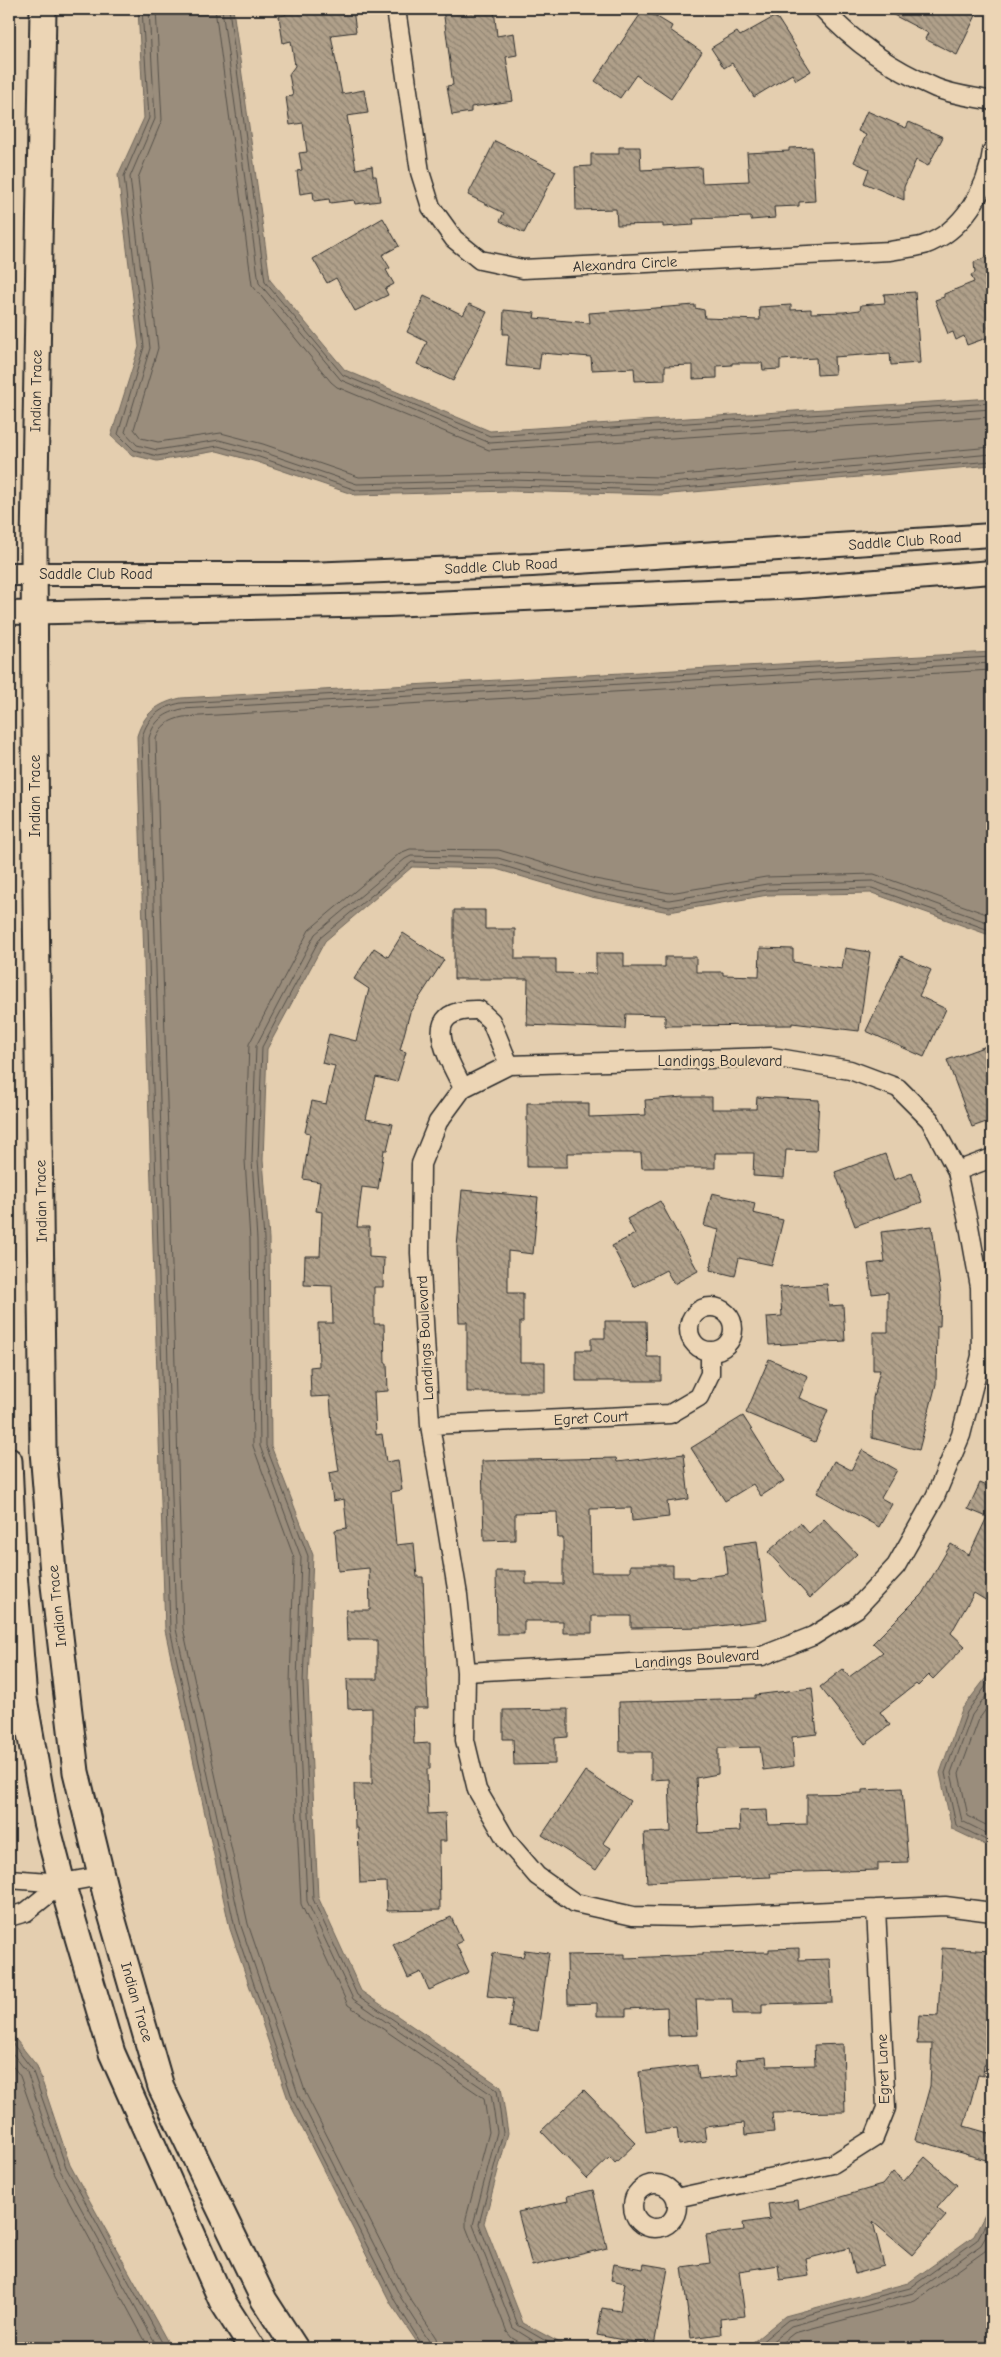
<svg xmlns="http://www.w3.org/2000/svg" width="1001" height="2357" font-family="'Comic Neue',sans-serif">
<defs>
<pattern id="building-back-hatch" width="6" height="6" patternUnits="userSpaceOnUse" patternTransform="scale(1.25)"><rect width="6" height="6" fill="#b0a08a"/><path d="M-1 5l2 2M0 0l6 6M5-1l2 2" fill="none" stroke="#8f8371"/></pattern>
</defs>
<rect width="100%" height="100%" fill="#e4ceaf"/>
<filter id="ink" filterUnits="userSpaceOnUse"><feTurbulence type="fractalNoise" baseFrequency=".02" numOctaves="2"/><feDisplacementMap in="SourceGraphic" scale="10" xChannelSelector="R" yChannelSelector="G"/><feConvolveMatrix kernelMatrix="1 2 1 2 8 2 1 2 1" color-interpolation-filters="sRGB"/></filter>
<g filter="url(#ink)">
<path fill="#9a8d7b" stroke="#6e665b" d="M138 9H233L270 280 345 370 490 431 992 398V465L660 495 510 491 355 495 257 462 217 451 157 461 132 455 111 436 139 347 118 175 144 118Z
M992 652V936L872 893 768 895 669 912 591 897 496 869 412 867 325 941 267 1049 263 1160 269 1239 271 1446 313 1555 308 1683 318 1897 361 1991 501 2087 508 2133 484 2223 523 2323 569 2348H421L391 2304 289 2102 230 1929 165 1630 137 736C144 713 158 703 181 698Z
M992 1670V1848L952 1829 940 1773 962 1709Z
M9 2031 37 2066 70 2165 171 2348H9Z
M992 2201V2348H746L785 2316 908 2283 974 2236Z"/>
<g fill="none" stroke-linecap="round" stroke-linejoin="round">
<path stroke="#57524b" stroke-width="1" d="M142 9 149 118 124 176 144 347 118 434 134 450 157 456 218 446 259 457 356 490 510 486 660 490 992 461
M149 9 155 119 130 177 150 348 125 432 137 445 157 450 219 440 260 451 357 484 510 480 660 484 992 454
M156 9 162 120 138 178 158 348 134 429 141 438 158 442 221 433 263 444 359 477 510 473 659 477 992 447
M215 9 252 285 331 382 337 387 489 450 992 417
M222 9 259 283 341 380 490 443 992 409
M229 9 265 282 343 375 490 436 992 403
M992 1678 967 1712 945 1773 956 1825 992 1843
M992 1688 972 1715 951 1773 962 1821 992 1836
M992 1701 979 1719 959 1774 968 1816 992 1828
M9 2039 32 2069 66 2167 165 2348
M9 2049 27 2072 60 2170 158 2348
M9 2061 20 2076 54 2173 149 2348
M424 2348 395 2301 293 2100 235 1928 170 1629 142 737C148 716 161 707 181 703L992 657
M431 2348 429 2341 401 2298 299 2097 241 1926 176 1629 149 738C154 720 165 713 182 709L992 663
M438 2348 436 2338 407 2294 306 2094 248 1924 183 1628 156 739C160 725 170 720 183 717L992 670
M530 2348 512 2338 507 2332 466 2227V2218L489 2132 484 2098 348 2005 301 1904 290 1683 294 1558 253 1446 250 1240 245 1160 249 1044 309 930 400 853 410 849 499 850 595 879 670 893 766 877 874 874 992 916
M545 2348 513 2328 473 2225 497 2132 491 2094 353 1999 307 1901 297 1683 301 1557 260 1446 257 1240 252 1160 256 1046 315 934 405 859 411 856 498 858 593 886 669 900 767 884 873 881 992 924
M558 2348 518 2325 479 2224 503 2133 497 2090 357 1995 313 1899 303 1683 308 1556 266 1446 264 1239 258 1160 262 1047 320 938 412 862 497 864 592 892 669 907 767 890 872 888 992 931
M754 2348 788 2320 910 2288 977 2240 992 2212
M764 2348 791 2326 913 2293 981 2245 992 2226
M775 2348 794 2333 915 2301 985 2251 992 2242"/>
</g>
<path fill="url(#building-back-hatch)" stroke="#2b2b2b" d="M290 9H353L356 32 331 35 342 94 364 90 368 113 347 116 356 169 372 166 373 176H376L380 201 355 204 354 200 330 203 329 199 314 201 313 192 300 194 297 171 302 170 299 153 307 152 303 123 290 125 286 97 293 96 289 74 295 66 291 41 283 43 279 16 285 15Z
M443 9H494L497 36 514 33 517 55 506 57 513 101 471 107V112L452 115 447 86 453 85Z
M644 9 672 26 670 30 702 52 671 99 636 75 620 98 595 81Z
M882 9H979L957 55 925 39 928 33Z
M774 17 778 19 811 71 796 80 792 74 754 97 732 63 724 68 711 48 737 32 740 36Z
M867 111 906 128 909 122 943 137 928 166 916 160 904 187V200L864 183 869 169 854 162 866 135 858 131Z
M495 141 556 171 524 233 500 221 504 213 468 195Z
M619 147H640L641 170 701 167 702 183 749 181 747 153 789 151V148L812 147 815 201 799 202V206L774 207 775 218 751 220V217L693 219 694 225 663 227V224L617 225 616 209 576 210 575 167 591 166V154H619Z
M383 218 399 246 382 255 390 268 386 270 394 284 385 289 388 295 355 311 336 278 327 283 313 259Z
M992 255V336L967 345 964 336 956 340 953 332 948 334 935 300 944 297V294L974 282 971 275 975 273 974 262Z
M915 292 920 363 891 365 890 353 834 357 835 374 817 375 816 358 780 360V369L763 370 762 363H732V365L717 366V378L693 379V365L665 366V380L635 381 634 368 592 370 591 357 541 353 539 369 506 366 509 334H503L504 310 535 313 534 318 590 323 589 313 695 305V308L704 310 705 318 760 320 759 307 791 305V310L811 309V313L844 312 860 310 861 305 885 303 884 294Z
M424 296 463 315 469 304 487 312 453 381 417 364 427 342 407 332Z
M454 910H485V929H515V959H556V973L596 974V953H624V967H665V957H696V972H723V975L759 976 760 948 793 949V962L842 969 845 948 870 952 859 1031 792 1023V1025L665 1026V1015L626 1014 625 1029 527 1025 528 979H454Z
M403 933 444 960 410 1012 400 1050 406 1052 397 1082 376 1077 366 1119 393 1124 387 1150H384L378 1189 362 1187 357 1227H369V1257L384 1258 383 1287H374V1324H384L385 1363H387L388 1391 374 1392 376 1435 382 1434 386 1462 398 1460 402 1490 391 1492 396 1545 414 1543 417 1577H423L428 1708H413L414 1744 430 1743V1769H427L428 1814 445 1813 446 1841H439L440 1910 387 1911 386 1882 360 1883 358 1828H355L354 1784H372V1708L348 1709 347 1679H377V1640H347L346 1610H370L369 1568 338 1571 335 1530 347 1528 344 1499 333 1501 329 1473 339 1471 332 1424 330 1396 311 1397 310 1367 319 1366 318 1323H333L332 1286 304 1285 305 1256H320L322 1212 316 1211 320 1182 303 1179 310 1133 305 1132 312 1101 326 1104 335 1066 322 1063 329 1034 356 1041 369 989 354 979 374 948 388 957Z
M901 956 931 970 919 996 946 1009 924 1057 866 1031Z
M992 1044V1120L972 1127 947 1060Z
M684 1097H712V1109H756L757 1097 819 1100 816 1151 786 1150 784 1178 753 1176 754 1153H715V1168H642L641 1153H567V1167H527V1103H589V1117L646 1115 645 1100Z
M885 1154 894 1180 912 1173 922 1202 855 1226 835 1172Z
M462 1190 538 1197 533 1254 508 1251V1293H523V1322H520V1362H545V1392H467V1322H459L457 1247Z
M712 1193 755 1203 753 1213 783 1220 772 1265 739 1258 735 1276 710 1270 719 1230 704 1226Z
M660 1201 698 1271 674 1284 666 1270 634 1287 612 1246 635 1234 627 1219Z
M932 1226 941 1296 940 1326H937L936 1384 919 1450 872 1438 873 1398 880 1370H873V1332H888V1292L872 1294 868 1264 885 1262 881 1232Z
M827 1284 829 1306 843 1305 845 1341 769 1345 767 1317 782 1316 780 1287Z
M605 1321H646L647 1357H661V1381H576V1350H591V1338H605Z
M769 1359 808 1376 799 1398 828 1410 815 1442 746 1413Z
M743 1416 784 1481 761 1496 753 1484 725 1501 691 1448Z
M862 1450 897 1470 881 1498 892 1504 879 1527 817 1493 834 1461 851 1470Z
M684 1454 689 1499 667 1502 669 1517 632 1521 631 1508 590 1509 591 1572H630V1565H673V1577H689V1579L728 1574 725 1545 757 1541 767 1620 711 1627 631 1628V1616H592V1633H563V1621H524V1634H497L496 1571H526V1584H563V1538H558L557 1512 515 1513V1540L484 1541 482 1461 616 1458 617 1462Z
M980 1483 992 1488V1604L974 1593 951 1633 965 1646 933 1679 929 1675 918 1686 916 1684 880 1712 890 1725 865 1744 820 1687 843 1669 849 1677 883 1652 873 1643 922 1594 951 1544 969 1555 987 1517 968 1509Z
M824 1519 857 1554 810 1598 768 1552 800 1523 809 1533Z
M812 1688 817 1734 792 1737 794 1766 763 1770 760 1747 718 1748V1774L696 1778 699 1833 740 1831 739 1811 767 1810 768 1825 807 1824V1794L862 1793V1790L902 1788 908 1862 878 1863V1870L770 1873 771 1877 647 1882 644 1833 671 1832 669 1779 651 1780V1752H620L619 1702 755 1698V1695Z
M568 1709V1737L555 1738V1764L514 1765 513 1739H503V1710Z
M585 1771 630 1801 603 1843 611 1848 596 1870 542 1835Z
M451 1917 462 1941 456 1944 469 1972 429 1990 421 1972 408 1978 393 1944Z
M799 1948V1960L830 1959 832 2002 762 2004V2014H733L732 1999H696L698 2035 668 2036 667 2007 626 2009V2016H597V2003L568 2004 567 1955 625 1954V1958L703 1955V1953L769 1952V1949Z
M942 1948 992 1951V2065H984L983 2076 978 2075 964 2126 992 2134 986 2160 915 2140 930 2086 932 2044H917L919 2015 938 2016Z
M525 1950 549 1953 538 2031 509 2027 513 1999 487 1996 493 1953 523 1957Z
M843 2044 845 2112 772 2113 774 2132 745 2135 744 2123 704 2127 706 2141 679 2145 677 2128 646 2132 639 2072 697 2065 699 2079 738 2075 736 2060 766 2057 767 2066 815 2065 814 2045Z
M584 2090 636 2143 615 2163 610 2157 587 2179 541 2131Z
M925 2157 957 2185 937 2208 946 2216 912 2255 873 2222 884 2266 855 2274 849 2248 806 2259 809 2276 780 2280 778 2265 739 2271 745 2316 720 2319 721 2334 691 2338 682 2267 710 2263 706 2235 744 2230 743 2223 770 2219 768 2204 798 2200 799 2209 882 2185 893 2172 904 2181Z
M593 2190 607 2248 532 2266 518 2212 568 2201 567 2196Z
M614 2264 643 2269 644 2264 668 2268 654 2346 597 2335 602 2308 620 2311 625 2283 611 2280Z"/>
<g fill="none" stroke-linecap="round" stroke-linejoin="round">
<g stroke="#2b2b2b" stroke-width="21">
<path id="minor" d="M396 9 420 172 431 207 454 239 480 260 523 269 890 251C901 249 914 248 924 245 962 232 988 189 992 151
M823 9C854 43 894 70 936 88 953 95 974 97 992 101
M463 1088C447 1056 417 1008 479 1010L491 1021 509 1065
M957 1171 992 1158
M689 1329a22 22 0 1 1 44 0a22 22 0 1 1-44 0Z
M430 1425 670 1414 699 1397 710 1374V1351
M466 1672 762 1656 813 1636 856 1609 896 1566 935 1497 961 1435 981 1356 980 1287 969 1226 957 1171 930 1120 898 1088 850 1070 772 1057 509 1065 463 1088 438 1122 421 1164 420 1253 430 1425 458 1595 466 1672 465 1740 477 1790 507 1841 537 1876 575 1903 633 1916 690 1917 945 1906 992 1912
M9 1879 62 1883 101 1876
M9 1917 26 1912 62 1883
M633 2206a22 22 0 1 1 44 0a22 22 0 1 1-44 0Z
M676 2198 833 2164 874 2138 886 2108 876 1909"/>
</g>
<g stroke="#2b2b2b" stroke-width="26">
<path id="tertiary" d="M9 574H308L532 565 992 535
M9 613 387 605 800 587 992 572"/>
</g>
<g stroke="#2b2b2b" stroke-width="29">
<path id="secondary" d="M43 9 34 545 36 896 43 1451 54 1585 76 1772 109 1907 161 2087 264 2300 295 2348
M9 1461 14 1573 24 1699 46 1822 62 1883 112 2053 222 2301 252 2348"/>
</g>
<use href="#minor" stroke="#ecd5b5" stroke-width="18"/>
<use href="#tertiary" stroke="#ecd5b5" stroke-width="22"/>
<use href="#secondary" stroke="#ecd5b5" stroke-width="25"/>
</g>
</g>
<g text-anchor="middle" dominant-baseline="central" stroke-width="5" stroke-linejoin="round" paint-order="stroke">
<g font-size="15" fill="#2b2b2b" stroke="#ecd5b5">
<text transform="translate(625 264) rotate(-3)">Alexandra Circle</text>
<text transform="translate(36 391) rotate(-89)">Indian Trace</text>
<text transform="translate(905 541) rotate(-4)">Saddle Club Road</text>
<text transform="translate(501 566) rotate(-3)">Saddle Club Road</text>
<text x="96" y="574">Saddle Club Road</text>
<text transform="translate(35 796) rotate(-90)">Indian Trace</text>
<text x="720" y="1061">Landings Boulevard</text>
<text transform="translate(41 1201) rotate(-91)">Indian Trace</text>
<text transform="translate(425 1338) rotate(-93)">Landings Boulevard</text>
<text transform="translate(591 1418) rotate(-3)">Egret Court</text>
<text transform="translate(57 1606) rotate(-96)">Indian Trace</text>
<text transform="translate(697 1659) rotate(-4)">Landings Boulevard</text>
<text transform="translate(137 2002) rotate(74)">Indian Trace</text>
<text transform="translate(883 2069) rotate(-92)">Egret Lane</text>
</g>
</g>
<rect width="1001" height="2357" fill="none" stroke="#ecd5b5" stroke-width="30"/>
<rect x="15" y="15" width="971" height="2327" fill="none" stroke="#2b2b2b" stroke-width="2" filter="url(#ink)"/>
</svg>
